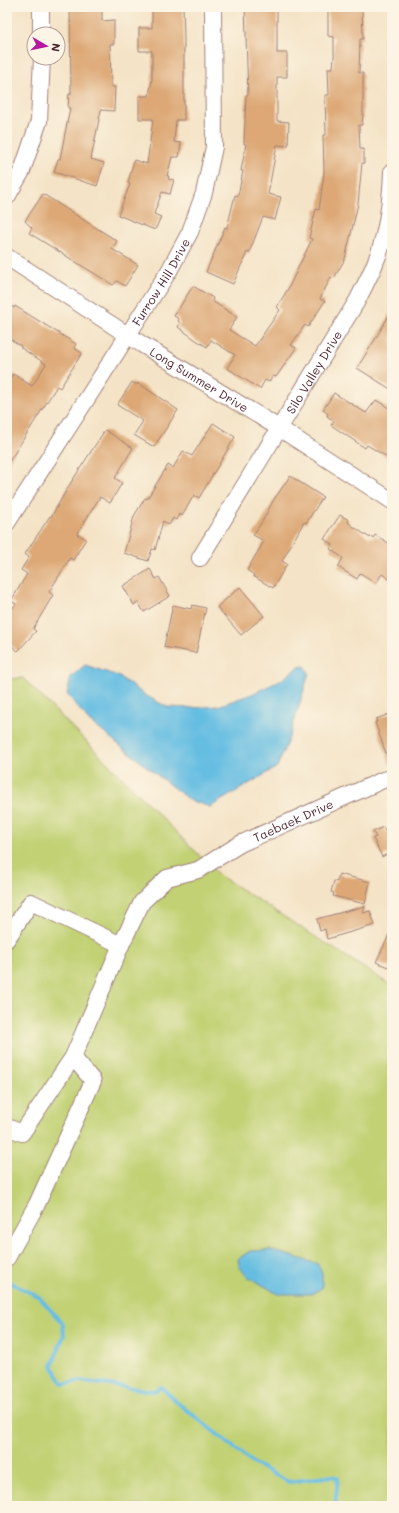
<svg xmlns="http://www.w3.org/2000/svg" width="399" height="1513" font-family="Mali,sans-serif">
<rect width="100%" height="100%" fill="#fcf5e5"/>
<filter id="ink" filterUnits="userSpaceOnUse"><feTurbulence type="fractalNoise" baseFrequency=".025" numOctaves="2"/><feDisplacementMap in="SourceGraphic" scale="8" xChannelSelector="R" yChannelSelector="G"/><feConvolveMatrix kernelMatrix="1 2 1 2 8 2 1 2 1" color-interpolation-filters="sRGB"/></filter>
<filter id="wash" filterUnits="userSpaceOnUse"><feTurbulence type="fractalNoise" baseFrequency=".012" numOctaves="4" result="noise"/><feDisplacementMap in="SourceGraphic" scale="16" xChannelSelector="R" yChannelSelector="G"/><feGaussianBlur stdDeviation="0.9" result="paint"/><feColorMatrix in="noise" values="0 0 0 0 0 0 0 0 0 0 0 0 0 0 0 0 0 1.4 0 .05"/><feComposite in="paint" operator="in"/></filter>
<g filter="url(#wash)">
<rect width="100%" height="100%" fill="#f4e3c6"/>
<path fill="#c1d173" stroke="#86784f" d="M23 678 219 875 392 986V1506H7V679Z"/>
<path fill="#65bde2" stroke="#586e86" d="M85 665 118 676 145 695 167 707 193 708 218 706 252 694 283 679 298 667 305 666 309 673 290 735 277 767 210 807 189 800 89 721 67 694 71 677Z
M271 1250 318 1264 322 1274V1288L311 1294H278L247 1276 240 1268 238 1259 250 1251Z"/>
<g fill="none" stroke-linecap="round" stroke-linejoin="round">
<path stroke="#65bde2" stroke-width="4" d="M7 1281 39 1297 63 1324 64 1335 52 1366 63 1384 80 1381 154 1391 161 1387 178 1403 256 1465 289 1482 332 1476 338 1478 335 1506"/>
</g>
<g id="blocks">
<path fill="#dda876" d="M70 7H102V21L114 20V44H110L111 87H115L114 111 101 110 91 159 104 163 97 186 54 172 58 159H60L70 108H68L69 94H71Z
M152 7H183L184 37V120H176L174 142 181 143 179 157H172L167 176H169L168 179 174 180 170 194 162 192 155 211 154 214 161 217 155 230 118 215 130 184 128 183 134 160 147 164 153 119H139V96H149L152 79V51H139V28H152Z
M245 7H277V53H287V77H277V121L289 122 288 146 277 145 268 194 281 197 275 220 263 217 249 253 247 252 233 284 206 272 225 227 227 228 235 195 238 196 243 171H241L246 144H244L246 95H248Z
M328 7H362L363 39H360L359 73H363V114L362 125H359L360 149H364V163H362L358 204 345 259 334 278 331 277 320 299 325 301 308 327 305 325 291 345 296 348 276 377 273 376 269 382 265 380 260 389 227 368 235 355 211 340 207 347 196 340 178 327 180 323 178 321 179 319 174 316 193 286 213 298 212 301 237 317 229 330 255 346 280 310 277 307 289 287 312 239 309 238 316 209 319 210 324 173 323 135H326L325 95H329L328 68H333L334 57V37L328 36Z
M43 194 117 241 112 249 138 265 125 286 117 281 113 285 29 233 32 228 25 221Z
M7 303 14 308 15 306 76 344 74 348 82 353 60 388 57 386 7 465V383L13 374 32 386 46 364 21 348V346L7 337Z
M392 310V390L357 368 376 338Z
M132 382 137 385 138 383 178 410 154 447 134 435 143 421 117 405Z
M334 393 366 413 376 400 392 410V460L367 445 365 448 331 425 334 421 327 416 328 414 323 410Z
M213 423 235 437 199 498 194 495 182 516 179 514 176 520 173 518 169 525 163 521 155 550 152 549 148 561 124 553 134 516 145 498 147 499 168 465 173 468 183 451 192 456Z
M105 430 133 448 115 478 122 483 110 503 100 497 77 534 86 539 73 560 70 558 49 592 53 595 33 629 36 631 18 651 7 642V615L16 604 11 601 27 574 21 570 29 557 25 554 50 516 51 517 70 484Z
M290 476 323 497 306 523 304 522 282 561 287 564 273 588 253 576 254 575 247 570 264 541 253 535 262 522 273 501Z
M340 515 349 520 348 522 351 525 370 538 371 536 373 538 375 535 392 545V581L382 574 376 583 360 573 357 579 338 567 343 558 330 549 333 545 324 539Z
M150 569 156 579 159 577 170 596 144 612 138 602 134 605 123 586Z
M240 587 264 616 241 635 217 607Z
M173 605 191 609 192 605 206 608 196 653 164 647Z
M392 713V765H390L375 722H377L376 719Z
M383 827 386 832 392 829V851L382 857 373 838 376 837 373 832Z
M339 874 370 882 365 904 333 896 334 893 331 892 334 881 337 882Z
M365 906 363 913 370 911 375 925 327 939 325 929 320 931 317 919Z
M392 929V967L389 965 388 967 376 962Z"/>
</g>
</g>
<g filter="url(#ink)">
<use href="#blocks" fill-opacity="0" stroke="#9f8178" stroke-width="1"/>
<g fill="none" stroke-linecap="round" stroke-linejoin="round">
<g stroke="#9f8178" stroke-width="18">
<g id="street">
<path d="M41 7V34"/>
<path d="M7 197 22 171 39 121 42 58"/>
<path id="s1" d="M7 257 143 345 279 428 392 501"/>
<path id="s2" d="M7 523 169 271 190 232 204 193 214 147 213 7"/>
<path id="s3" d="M200 558 357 301C367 281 378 261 383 239 389 217 391 195 392 172"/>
<path d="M7 939 31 902 121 945"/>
<path d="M7 1127 22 1133 73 1057"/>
<path id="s4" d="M7 1258 37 1204 93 1081 73 1057 121 945 142 902 167 878 198 870 240 844 383 780 392 778"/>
</g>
</g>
<use href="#street" stroke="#fff" stroke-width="16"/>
</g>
</g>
<g text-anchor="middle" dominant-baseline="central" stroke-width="4" stroke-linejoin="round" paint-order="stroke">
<g font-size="12" fill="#4a1f2b" stroke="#fcf5e5">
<text stroke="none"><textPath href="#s2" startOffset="286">Furrow Hill Drive</textPath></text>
<text stroke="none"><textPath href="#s3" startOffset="218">Silo Valley Drive</textPath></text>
<text stroke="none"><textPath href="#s1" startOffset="228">Long Summer Drive</textPath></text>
<text stroke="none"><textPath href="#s4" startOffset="572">Taebaek Drive</textPath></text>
</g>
</g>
<rect width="399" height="1513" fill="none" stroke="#fcf5e5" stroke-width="24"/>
<g transform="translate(46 46) rotate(99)"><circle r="19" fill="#fcf5e5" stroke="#b59f9b"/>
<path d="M0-3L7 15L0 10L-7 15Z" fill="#b5179e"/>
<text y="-6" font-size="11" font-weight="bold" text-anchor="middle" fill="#4a1f2b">N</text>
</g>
</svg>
